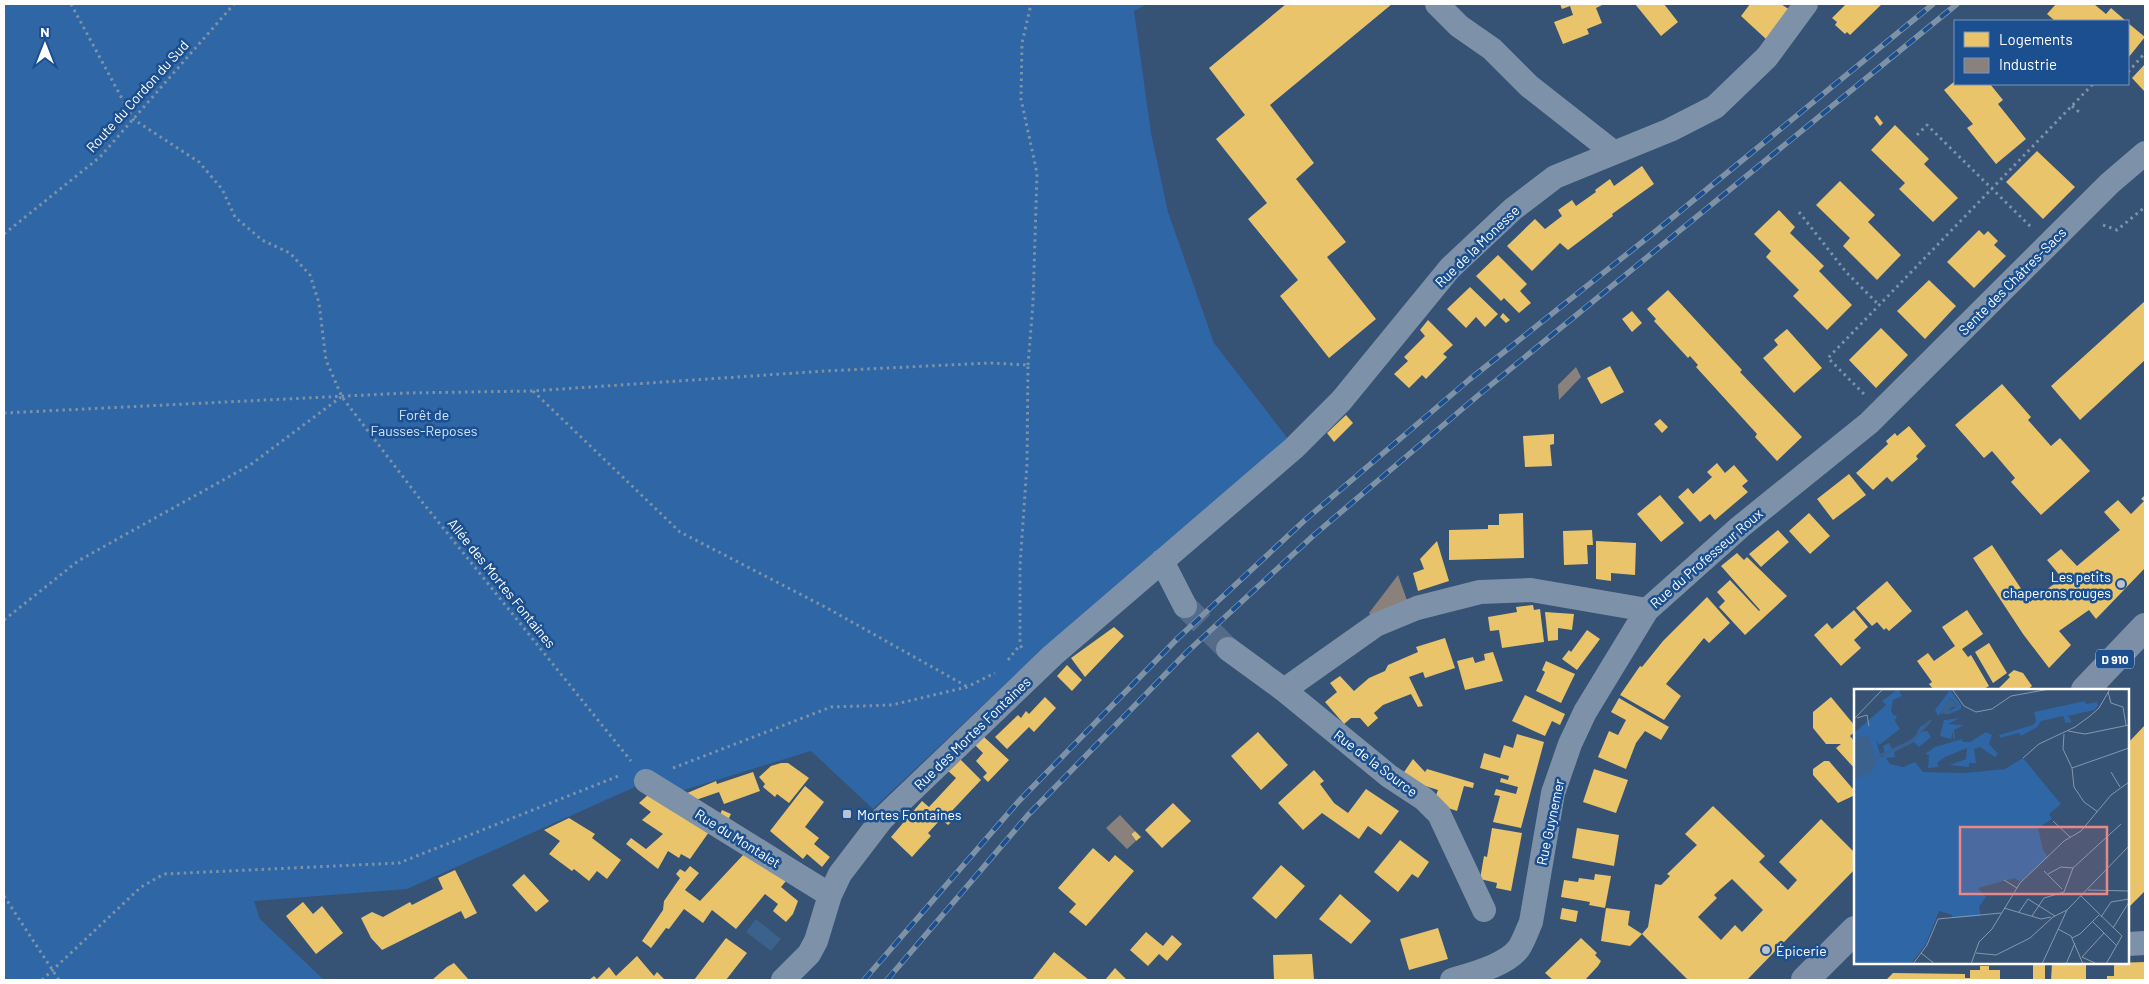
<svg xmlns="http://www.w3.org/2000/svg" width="2149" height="984" font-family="Barlow,sans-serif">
<rect width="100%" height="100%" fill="#365274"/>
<path fill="#2f66a5" d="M4 4H1147L1134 11 1151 133 1168 212 1214 343 1289 440 1037 654 873 809 811 751 671 794 646 782 407 889 254 901 260 919 324 980H4Z"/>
<path fill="#3b618d" d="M756 919 781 939 771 951 746 932Z"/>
<path fill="#e9c46a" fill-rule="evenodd" d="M1286 4H1392L1270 105 1314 163 1296 179 1346 242 1327 257 1376 319 1329 358 1280 296 1298 280 1248 219 1267 203 1216 139 1245 115 1209 68Z
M1560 4H1604L1596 8 1602 23 1587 29 1589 34 1563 44 1554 22 1573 15 1570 6 1562 9Z
M1635 4H1664L1678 22 1661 36Z
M1750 4H1781L1790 10 1766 39 1741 16Z
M1846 4H1882L1850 35 1847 32 1845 34 1835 25 1837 22 1832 18Z
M2056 4H2094L2106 14 2111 8 2126 21H2055L2047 14Z
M2128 23 2145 37 2128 58Z
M2145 64V92L2132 78Z
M1955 81V84H1990L2003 100 1998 104 2026 139 1996 164 1967 128 1973 124 1944 90Z
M1877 115 1883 123 1880 126 1874 118Z
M1895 125 1929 159 1924 164 1958 198 1933 222 1899 189 1905 183 1871 150Z
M2037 151 2075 187 2043 219 2006 182Z
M1642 166 1654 184 1612 214 1613 216 1568 250 1560 243 1532 271 1507 246 1535 219 1545 229 1562 216 1558 210 1572 200 1576 206 1596 192 1595 190 1610 179 1614 186Z
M1840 181 1875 215 1868 222 1901 255 1877 280 1843 246 1850 238 1816 205Z
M1779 210 1795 227 1790 233 1824 266 1819 271 1852 305 1827 330 1793 296 1799 290 1766 257 1771 251 1754 234Z
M1979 230 1984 235 1988 231 1998 241 1994 245 2006 256 1974 288 1947 262Z
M1498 255 1527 284 1520 291 1531 303 1519 313 1504 298 1501 301 1476 276Z
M1929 280 1956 306 1925 339 1897 311Z
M1470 287 1498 314 1485 327 1476 317 1466 328 1447 309Z
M1668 290 1742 370 1740 372 1802 437 1777 461 1755 437 1757 434 1696 367 1698 365 1690 356 1688 358 1654 321 1656 319 1647 309Z
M2145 301V360L2080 420 2051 386Z
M1632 311 1642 323 1632 332 1622 319Z
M1503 313 1510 320 1506 323 1500 317Z
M1428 320 1453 345 1443 354 1447 357 1426 379 1422 375 1409 388 1394 374 1408 361 1404 357 1425 336 1420 330Z
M1881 328 1908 355 1876 388 1849 360Z
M1787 329 1822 368 1794 393 1763 358 1778 345 1774 340Z
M1610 366 1624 392 1601 404 1587 378Z
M2002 384 2031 417 2028 420 2051 446 2060 438 2090 471 2041 515 2011 482 2015 478 1992 451 1984 458 1955 425Z
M1346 415 1353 423 1334 442 1327 433Z
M1660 419 1668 427 1662 433 1654 424Z
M1909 426 1926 446 1916 456 1918 459 1892 482 1887 477 1873 490 1856 473 1888 444 1886 441 1895 433 1897 436Z
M1554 434V444L1550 445 1552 466 1525 467 1523 436Z
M1717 463 1725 473 1734 465 1748 481 1742 486 1748 492 1715 520 1710 514 1700 522 1678 497 1688 488 1693 494 1712 477 1707 472Z
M1849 474 1866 495 1833 520 1817 499Z
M1660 495 1684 523 1661 542 1637 514Z
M2145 495V568L2096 619 2089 610 2059 631 2071 645 2049 668 2023 634 1973 558 1992 545 2030 602 2062 578 2047 560 2061 549 2077 566 2120 530 2104 512 2118 500 2131 514 2144 501 2141 499Z
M1523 513 1524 558 1449 560V530L1488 529V525H1499V514Z
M1809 513 1830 536 1810 554 1789 531Z
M1592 530 1593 545H1587L1588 564 1564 565 1563 531Z
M1778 530 1789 542 1761 567 1749 554Z
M1437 541 1449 581 1418 591 1413 573 1424 569 1420 559Z
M1596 541 1636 543 1635 575 1611 573V581L1596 579Z
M1737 553 1744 560 1747 557 1787 596 1745 635 1719 607 1725 601 1717 592 1730 580 1759 611 1760 610 1721 566Z
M1887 581 1912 611 1889 631 1886 628 1884 630 1877 622 1872 626 1856 608Z
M1707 597 1730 623 1709 643 1704 638 1666 684 1681 696 1664 720 1620 695 1640 666 1642 667 1663 641Z
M1533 605 1534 610 1540 609 1544 642 1502 648 1499 630 1490 631 1488 617 1517 612 1516 607Z
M1854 610 1868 627 1854 640 1861 648 1841 666 1814 635 1827 623 1832 629Z
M1967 610 1983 634 1962 649 1968 657 1971 655 1989 686 1982 690H1934L1929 684 1932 682 1917 661 1928 653 1934 661 1955 646 1942 627Z
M1545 612 1574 614 1572 630 1558 628V640L1548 641Z
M1114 627 1124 636 1085 677 1071 658Z
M1587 630 1600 639 1577 670 1562 659 1569 650 1571 652Z
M1445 638 1455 668 1425 678 1423 672 1409 677 1423 706 1418 707 1411 694 1383 705 1374 713 1378 718 1368 727 1360 718H1351L1344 724 1325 702 1337 692 1330 683 1340 676 1354 691 1369 678 1385 671 1388 665 1418 652 1416 647Z
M1989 643 2007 673 1993 683 1975 652Z
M1493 652 1503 681 1465 690 1457 661 1473 657 1475 663 1485 660 1484 654Z
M1546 661 1575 674 1561 703 1536 691 1545 672 1542 670Z
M1067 665 1082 680 1072 691 1057 676Z
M2014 670 2023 673 2032 686 2027 690H1997L2010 677 2008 675Z
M1525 695 1565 714 1560 725 1552 721 1545 736 1512 721Z
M1045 697 1056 708 1034 732 1029 727 1007 749 995 737 1018 715 1021 718 1026 711 1029 714Z
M1831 697 1855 726V731L1850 736 1855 742V769L1836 748 1841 744H1826L1813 728V712Z
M1619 698 1669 727 1661 740 1645 731 1636 743 1626 769 1598 757 1609 731 1618 735 1626 720 1611 712Z
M2145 725V891L2128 908V743Z
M1258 732 1288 765 1261 790 1231 756Z
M1517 734 1544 742 1521 828 1493 822 1500 796 1494 795 1496 789 1516 794 1518 787 1500 782 1501 778 1508 780 1509 776 1480 768 1484 753 1500 758 1504 745 1513 748Z
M984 737 1009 760 988 782 983 777 987 773 976 761 983 753 975 745Z
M958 757 981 780 949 814 954 819 948 825 941 819 928 833 931 836 912 857 891 837 922 801 929 807 956 778 947 770Z
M1413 759 1425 772 1427 769 1474 783 1473 788 1464 786 1457 811 1433 803 1438 790 1400 778Z
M1824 761H1829L1853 789V796L1838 803 1813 775V769Z
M781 763H788L809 778 789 803 777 794 775 797 763 787 765 784 759 777 771 766Z
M1594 769 1628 780 1616 813 1583 802Z
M1314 770 1324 781 1320 784 1334 803 1348 813 1366 789 1399 811 1381 835 1368 826 1359 839 1322 813 1303 830 1278 803Z
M753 772 760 791 724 804 719 792 690 802 680 796 716 781 717 784Z
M805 786 824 802 805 827 819 838 814 844 830 857 822 867 807 854 803 859 770 831Z
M649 794 709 832 690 859 681 854 679 858 668 851 658 869 626 844 631 838 646 849 663 834 642 820 651 812 639 803Z
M1173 803 1191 821 1162 848 1145 830Z
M1713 806 1765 856 1759 862 1788 890 1797 880 1779 862 1821 819 1855 853V869L1747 980H1688L1642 934 1630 946 1601 941 1606 908 1630 911 1628 925 1642 934 1648 927 1655 884 1661 885 1670 876 1667 874 1697 845 1685 834ZM1732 879 1763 910 1742 932 1735 925 1721 940 1698 917 1717 898 1714 895Z
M722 810 731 814 726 824 718 819Z
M569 818 595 834 592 838 621 860 607 879 597 871 589 881 574 869 572 871 549 854 560 841 544 830Z
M1492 828 1522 833 1511 891 1496 888 1497 883 1480 879 1484 856 1487 857Z
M1577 828 1619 835 1614 866 1572 858Z
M1135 831 1141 837 1136 841 1131 834Z
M1400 840 1429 862 1418 878 1412 874 1398 892 1374 872Z
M1093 848 1109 862 1115 855 1134 871 1086 926 1069 912 1076 904 1058 888Z
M744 854 786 881 781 887 798 901 793 914 786 922 773 911 778 904 765 894 736 929 712 910 703 923 684 909 669 929 666 928 651 948 642 941 663 910 664 901 680 878 676 874 680 869 685 872 690 866 699 873 685 890 700 901Z
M1281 865 1305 886 1276 919 1252 898Z
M455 870 477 913 465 919 461 911 382 950 371 938 361 918 372 912 383 917 410 902 412 905 443 889 438 878Z
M524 874 549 901 536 912 512 885Z
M1595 874 1611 876 1605 908 1589 905 1590 902 1561 897 1564 880 1578 882 1579 878 1594 880Z
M1340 894 1371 921 1351 944 1319 919Z
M303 902 313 914 322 906 343 933 316 954 286 916Z
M1562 908 1578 911 1576 922 1560 919Z
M1438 928 1448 959 1409 970 1400 939Z
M1146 932 1163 946 1172 935 1182 944 1167 961 1159 954 1148 966 1130 950Z
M726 938 747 953 726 980H694Z
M1581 938 1597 953 1595 955 1601 961 1598 966 1585 980H1553L1545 973Z
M1054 952 1089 980H1032Z
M1312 954 1314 980H1274L1273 955Z
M637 956 654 976 657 972 665 980H589L594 976 597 979 609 967 616 976Z
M2145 962V980H2107V976H2114V963Z
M454 963 469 980H432L447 967Z
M2033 963H2045V980H2033Z
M2052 963H2086V980H2051Z
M1980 966H1989V970H2000V980H1886L1893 973 1965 974V978H1970V970H1980Z
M1115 968 1127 980H1105Z"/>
<path fill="#8a817c" d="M1576 367 1581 377 1559 400 1558 385Z
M1398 575 1408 603 1374 618 1369 613Z
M1120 815 1135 831 1131 834 1136 841 1127 849 1106 828Z"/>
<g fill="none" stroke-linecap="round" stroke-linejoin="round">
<path stroke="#546c89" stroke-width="24" stroke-dasharray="24 12" stroke-linecap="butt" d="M1185 606 1228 649"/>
<path stroke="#7d92a8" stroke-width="3" stroke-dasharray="2.5 4" stroke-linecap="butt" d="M71 4 133 119 199 162 222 189 235 217 262 240 290 253 310 275 319 303 326 360 342 397 423 503 631 761
M2128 72 2145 53
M2072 106 2079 112
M1917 135 1927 125 2031 227
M1799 212 1846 272 1879 305
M2103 225 2117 230 2145 207
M4 234 100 157 234 4
M1028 365 1033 303 1037 173 1021 99 1022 43 1031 4
M533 391 680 532 827 608 966 686
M1864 394 1828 358 2093 84
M4 413 407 393 532 391 825 371 990 363 1028 365 1027 464 1020 566V645L1022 648
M4 620 78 561 250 465 341 397
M1008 660 1020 645
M673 768 831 707 892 705 967 687 995 673
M4 896 59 980
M42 980 141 887 164 874 399 863 621 775"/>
<path stroke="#7d92a8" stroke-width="24" d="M1437 4 1459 26 1492 49 1529 86 1613 152
M1162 561 1185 606
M1228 649 1284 690 1389 776 1424 799 1439 814 1484 910
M1284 690 1376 625 1417 608 1480 592 1531 590 1647 610
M646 781 830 895
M2128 944 2145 943
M783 980 809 954 816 941 830 895 840 874 882 819 1053 655 1294 448 1341 401 1450 268 1513 209 1555 177 1670 130 1715 107 1767 57 1806 4
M1452 980C1472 974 1507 965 1519 948 1524 940 1527 931 1531 922L1553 793 1570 744 1585 712 1647 610 1740 527 1869 423 2110 183 2145 153"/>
<path stroke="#7d8ea7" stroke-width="28" d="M2085 690 2145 627
M1805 980 1855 930"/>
<g stroke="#7e92a7" stroke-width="5.5">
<path id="rail" d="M864 980 1018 802 1178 638 1305 520 1470 379 1656 231 1933 4
M887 980 1028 815 1187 652 1314 535 1481 393 1957 4"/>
</g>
<use href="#rail" stroke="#1b4f8f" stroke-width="4" stroke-dasharray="11" stroke-linecap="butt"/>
</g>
<g fill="#b9c2ce" stroke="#1b4f8f" stroke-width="2">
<circle cx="2121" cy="584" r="5"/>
<rect x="842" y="809" width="10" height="10" rx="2.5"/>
<circle cx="1766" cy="950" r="5"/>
</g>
<g text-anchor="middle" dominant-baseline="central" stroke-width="5" stroke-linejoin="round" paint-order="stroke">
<rect fill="#1b4f8f" stroke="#bbcadd" stroke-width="1" x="2096" y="649.5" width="38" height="19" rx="4"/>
<g font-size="12" font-weight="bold" fill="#fff">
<text x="2115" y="659">D 910</text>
</g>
<g font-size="14" fill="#fff" stroke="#1b4f8f">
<text transform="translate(137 96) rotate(-48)">Route du Cordon du Sud</text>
<text transform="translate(1477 246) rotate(-44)">Rue de la Monesse</text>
<text transform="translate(2012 281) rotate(-45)">Sente des Châtres-Sacs</text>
<text transform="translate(1706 558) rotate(-41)">Rue du Professeur Roux</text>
<text transform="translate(502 583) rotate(51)">Allée des Mortes Fontaines</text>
<text transform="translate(972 733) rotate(-44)">Rue des Mortes Fontaines</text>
<text transform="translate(1376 763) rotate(37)">Rue de la Source</text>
<text transform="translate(1550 822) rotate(-78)">Rue Guynemer</text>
<text transform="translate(738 838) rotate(32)">Rue du Montalet</text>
</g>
<g font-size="14" fill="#cfe3fa" stroke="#1b4f8f">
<text x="424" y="414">Forêt de<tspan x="424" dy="16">Fausses-Reposes</tspan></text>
</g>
<g font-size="14" fill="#fff" stroke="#1b4f8f" text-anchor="start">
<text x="2111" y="576" text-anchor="end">Les petits<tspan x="2111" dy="16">chaperons rouges</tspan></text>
<text x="857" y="814">Mortes Fontaines</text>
<text x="1776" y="950">Épicerie</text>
</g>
</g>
<g transform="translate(1854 689)">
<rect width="275" height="275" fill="#365274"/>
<path d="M44 0 48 7 39 11 37 22 40 27 43 25 41 32 46 40 25 56 22 51 27 68 31 66 29 57 35 54 38 60 47 56 61 48 66 38 75 32 67 43 73 42 77 48 65 58 60 53 40 63 41 68 32 69 36 75 49 78 61 73 69 83 111 84 151 80 169 69 207 115 195 125 198 130 184 139 189 161 194 168 166 193 161 189 124 199 132 208 125 218 127 227 98 229V226L85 222 72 255 57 275H0V44L32 16 28 12ZM96 1 107 16V20L95 25H89L105 17 97 9 84 27 81 21ZM231 12 232 15 243 13 244 17 240 21 214 27 218 33 212 34 209 27 187 32 183 38 167 47 165 44 146 49 145 46 179 36 182 32 180 23ZM106 29 94 35 110 36 100 41 101 49 99 50V42L97 50 86 47 90 31ZM132 43 138 46 135 55 144 65 141 68 126 58 120 60 122 74H115V78L95 76 112 70 113 59 91 68 83 74 85 78 74 79 75 66 71 65 81 58 108 50 109 53H116Z" fill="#2f66a5"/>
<path d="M97 9 105 18H98L93 24 85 25ZM14 46 23 74 16 84 0 90V49Z" fill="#3b618d"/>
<path fill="none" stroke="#3b618d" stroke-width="2.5" d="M22 68 57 53 77 31"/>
<path fill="none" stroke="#8697ac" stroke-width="1" d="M98 0 110 17 122 23 138 20 157 7 196 0M254 3 257 14 269 18 272 36M3 29 13 26 15 37M0 30 29 0M214 42 231 45 275 36M210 45 209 60 218 79 220 98 230 113 244 123M169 69 185 55 221 38 236 27 245 19 256 0M218 79 275 59M257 83 266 98M199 132 216 148M190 182 208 200M194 185 207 178 219 179M150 191 163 199M234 201 275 202M227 207 268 247M150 219 187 230 197 228M165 223 174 210 201 227M178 227 190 209 210 203 219 179 267 135M247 228 257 213 275 210M239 233 262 256M259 239 275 213M204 240 217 247 229 275M218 249 226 245 245 226M67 264 81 275M122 264 142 266 176 249 199 228 213 221M59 275 73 256 84 230 147 224M117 275 125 253 138 240 166 194 210 152 227 142 257 106 275 93M188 275 213 221 275 157M212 275 221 254M243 275 228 268 250 244M252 275 268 247"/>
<path fill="#e88989" fill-opacity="0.15" stroke="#e88989" stroke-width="2.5" d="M106 138H253V205H106Z"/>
<rect width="275" height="275" fill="none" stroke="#fff" stroke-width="2.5"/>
</g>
<rect width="2149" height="984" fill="none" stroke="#ffffff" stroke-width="10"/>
<rect x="1954" y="20" width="175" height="65" fill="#1b4f8f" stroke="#7695bc"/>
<rect x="1964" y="32" width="25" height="15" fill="#e9c46a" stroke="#7695bc"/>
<text x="1999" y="45" font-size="15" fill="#ffffff">Logements</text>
<rect x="1964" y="58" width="25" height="15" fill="#8a817c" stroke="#7695bc"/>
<text x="1999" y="70" font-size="15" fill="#ffffff">Industrie</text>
<g transform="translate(45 45)" stroke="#1b4f8f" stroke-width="4" paint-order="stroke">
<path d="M0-4L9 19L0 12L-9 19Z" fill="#ffffff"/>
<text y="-8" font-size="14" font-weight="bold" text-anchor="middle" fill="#ffffff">N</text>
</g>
</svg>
